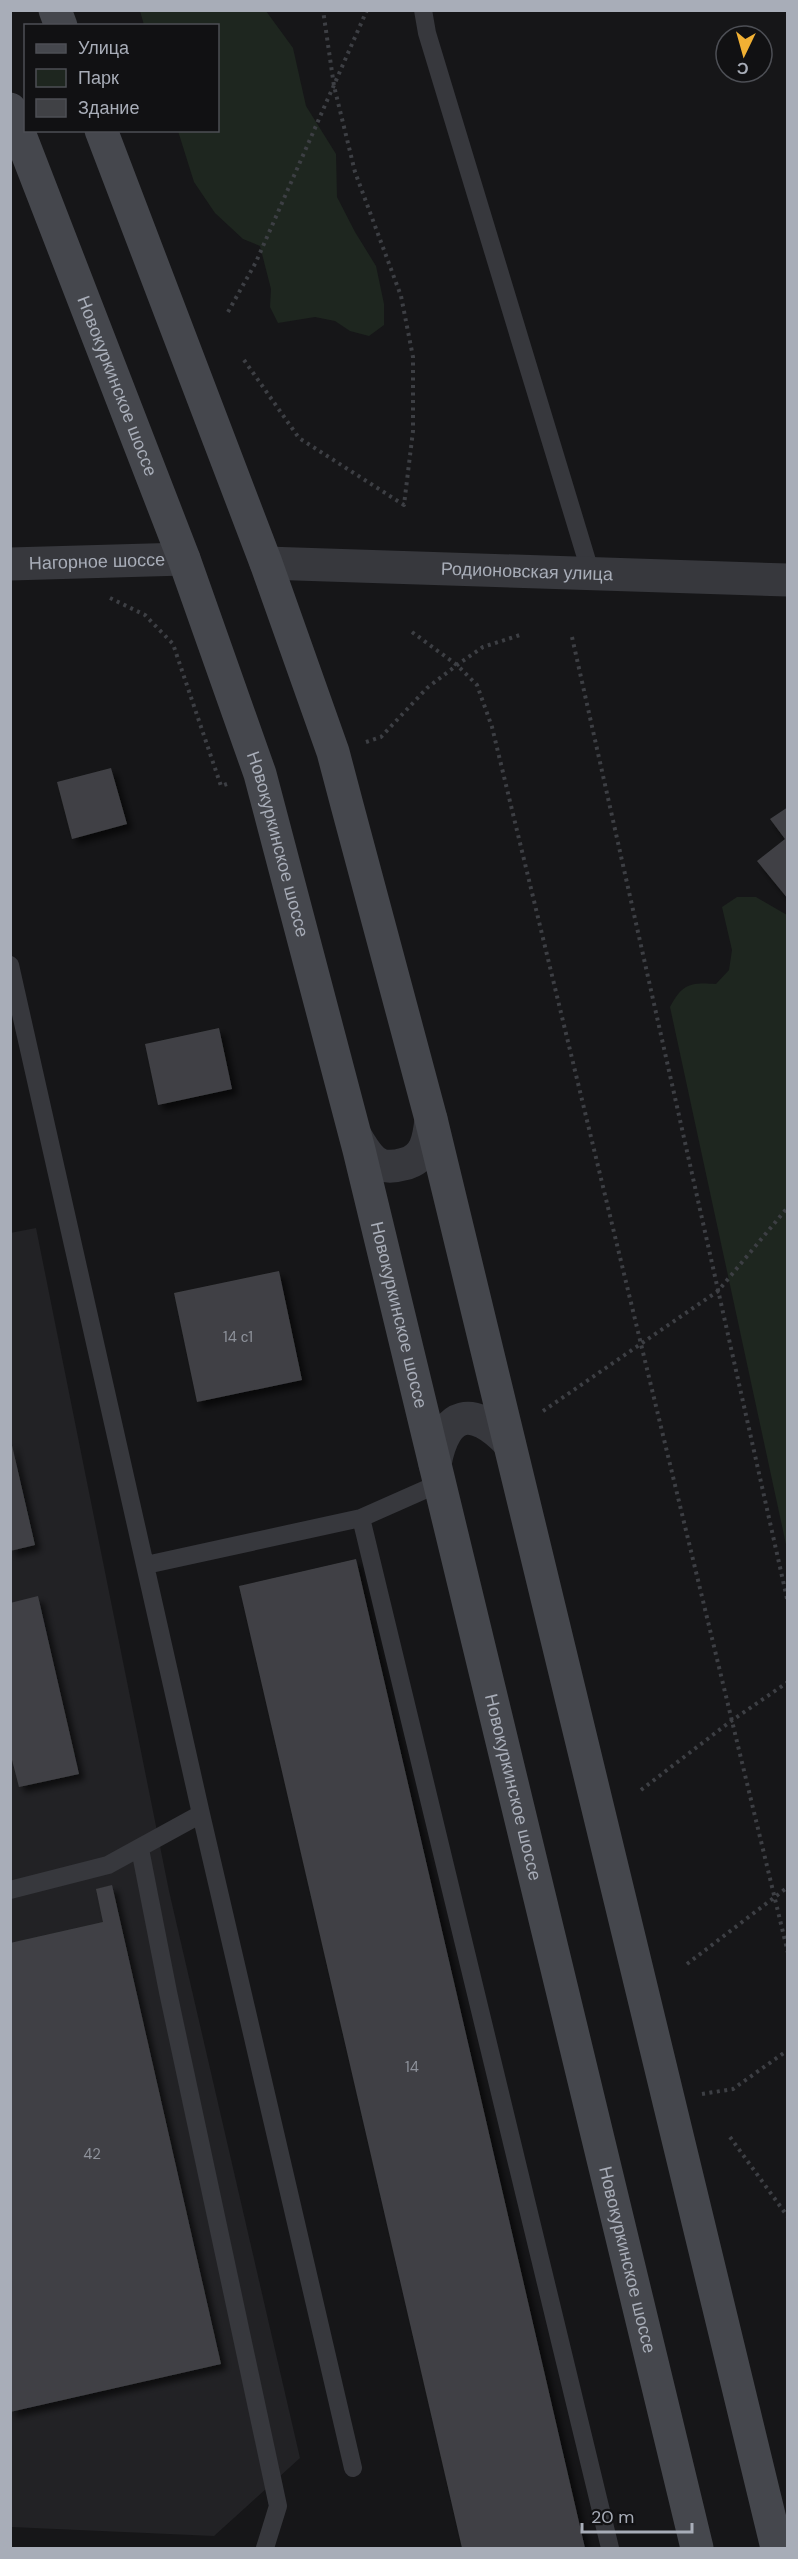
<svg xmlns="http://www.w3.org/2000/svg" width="798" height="2559" font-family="'DM Sans',sans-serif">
<defs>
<filter id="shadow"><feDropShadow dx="5.5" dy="5.5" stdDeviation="3" flood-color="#0009"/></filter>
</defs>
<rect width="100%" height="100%" fill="#161618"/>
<path fill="#222225" d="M36 1228 169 1891 300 2458 214 2536 11 2527 10 1233Z"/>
<path fill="#1e261f" d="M140 11H266L293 48 306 106 336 154 337 197 355 232 376 266 384 304V325L369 336 350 331 335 321 315 317 278 323 270 307 271 289 260 246 243 239 215 213 194 182 178 131 218 130V26L144 25Z
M737 897H756L787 915V1549L670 1007C682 984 690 982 716 984L729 970 732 950 722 907Z"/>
<path fill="#404145" filter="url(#shadow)" d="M111 768 127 824 72 839 57 782Z
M788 807V899L757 861 785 839 770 819Z
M219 1028 232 1089 158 1105 145 1044Z
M279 1271 302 1380 197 1402 174 1293Z
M11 1441 35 1545 10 1551V1442Z
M356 1559 585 2548H462L239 1586Z
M38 1596 79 1774 19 1787 10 1752V1603Z
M112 1885 221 2364 10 2412V1943L103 1922 96 1889Z"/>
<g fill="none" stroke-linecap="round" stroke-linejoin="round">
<path stroke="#3d3f44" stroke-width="4" stroke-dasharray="3 4.5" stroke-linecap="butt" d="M228 312 256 262 367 10
M244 360 299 438 404 505 413 431V357L401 296 355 172 334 86 323 10
M110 598 145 615 173 644 221 786 227 784
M412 632 457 665 477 685 492 727 788 1953
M572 637 788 1603
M366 742 381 737 427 688 457 665 483 647 520 635
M543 1411 718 1291 788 1207
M641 1790 731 1721 788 1682
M687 1964 788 1887
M702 2094 733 2089 788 2050
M730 2137 788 2217"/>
<path stroke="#37383d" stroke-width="18" d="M423 10 427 33 591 574
M10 965 201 1814 108 1865 10 1890
M440 1483 361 1518 610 2548
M146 1565 361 1518
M201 1814 353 2468
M140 1849 168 1992 278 2506 265 2548"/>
<path stroke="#37383d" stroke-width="33" d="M435 1464C445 1410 473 1405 509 1443"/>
<g stroke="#37383d" stroke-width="33">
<path id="s1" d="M266 563 788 580"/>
<path id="s2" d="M10 564 184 559"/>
<path d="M356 1137C362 1146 369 1161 381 1165 388 1167 397 1166 404 1164 426 1159 429 1139 431 1119"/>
</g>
<g stroke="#45474d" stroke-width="33">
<path d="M55 10 61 26"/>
<path id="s3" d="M10 109 184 559 260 774 359 1150 697 2548"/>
<path d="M101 130 266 563 333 752 347 805 431 1119 777 2548"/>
</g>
</g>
<g text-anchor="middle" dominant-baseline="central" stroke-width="4.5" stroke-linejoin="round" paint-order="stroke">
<g font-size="15" fill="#8e929b">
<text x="238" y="1337">14 с1</text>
<text x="412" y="2067">14</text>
<text x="92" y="2154">42</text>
</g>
<g font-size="18" fill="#a8adb8" stroke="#111113">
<text stroke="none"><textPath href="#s3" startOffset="297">Новокуркинское шоссе</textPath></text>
<text stroke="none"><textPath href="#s2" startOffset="87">Нагорное шоссе</textPath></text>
<text stroke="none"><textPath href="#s1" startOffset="261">Родионовская улица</textPath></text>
<text stroke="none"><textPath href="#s3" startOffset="783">Новокуркинское шоссе</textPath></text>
<text stroke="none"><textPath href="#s3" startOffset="1269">Новокуркинское шоссе</textPath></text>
<text stroke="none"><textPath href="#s3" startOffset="1755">Новокуркинское шоссе</textPath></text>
<text stroke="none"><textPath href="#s3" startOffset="2241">Новокуркинское шоссе</textPath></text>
</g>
</g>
<rect width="798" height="2559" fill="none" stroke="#a8adb8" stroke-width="24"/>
<rect x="24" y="24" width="195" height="108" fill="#111113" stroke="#4d4f55" stroke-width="1.5"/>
<rect x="36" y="44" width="30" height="9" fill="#45474d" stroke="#4d4f55" stroke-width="1.5"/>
<text x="78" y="54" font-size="18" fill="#a8adb8">Улица</text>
<rect x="36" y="69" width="30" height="18" fill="#1e261f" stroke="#4d4f55" stroke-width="1.5"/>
<text x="78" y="84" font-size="18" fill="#a8adb8">Парк</text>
<rect x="36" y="99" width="30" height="18" fill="#404145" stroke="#4d4f55" stroke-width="1.5"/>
<text x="78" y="114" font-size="18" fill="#a8adb8">Здание</text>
<g transform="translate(744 54) rotate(185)"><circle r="28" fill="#111113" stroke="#4d4f55" stroke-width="1.5"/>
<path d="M0-4.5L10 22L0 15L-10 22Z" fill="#f2b134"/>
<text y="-9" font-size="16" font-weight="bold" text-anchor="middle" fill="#a8adb8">С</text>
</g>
<path d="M582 2523v9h110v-9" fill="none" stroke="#a8adb8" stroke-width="3"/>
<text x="591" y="2523" font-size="18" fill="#a8adb8" stroke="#111113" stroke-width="4.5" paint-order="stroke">20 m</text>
</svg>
